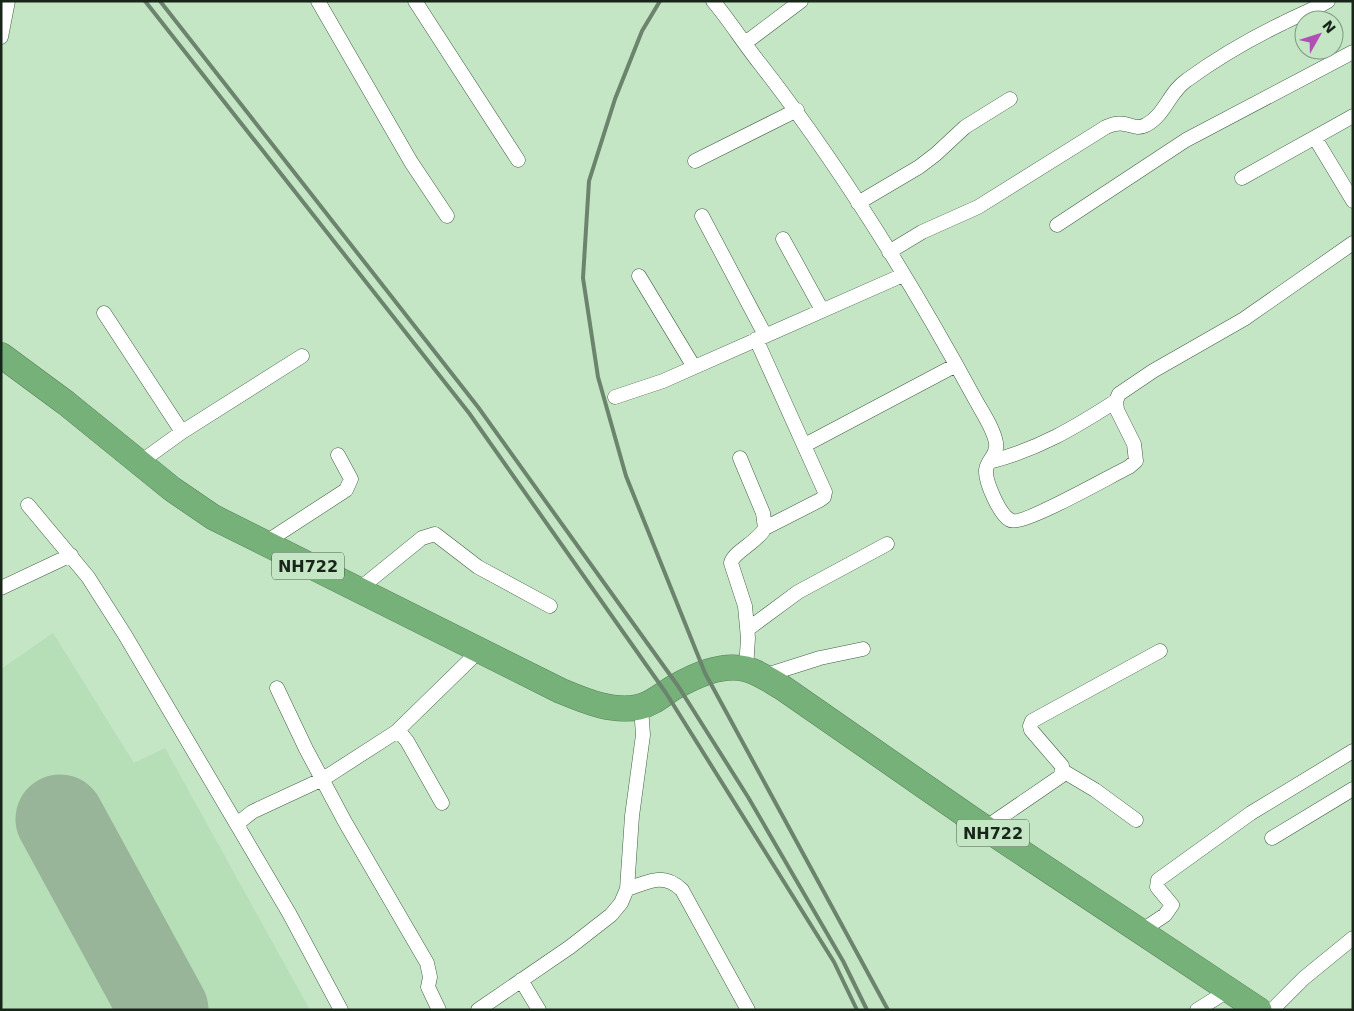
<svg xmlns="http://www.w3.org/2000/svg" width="1354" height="1011" font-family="'DejaVu Sans',sans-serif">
<rect width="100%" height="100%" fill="#c4e6c5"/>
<path fill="#b6deb7" d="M53 633 134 763 165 748 310 1010H5L1 1003V669Z"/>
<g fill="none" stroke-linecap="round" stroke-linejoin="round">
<path stroke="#98b499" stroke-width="89" d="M60 819 164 1010"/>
<g stroke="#415f43" stroke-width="15">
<path id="street" d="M318 1 411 162 447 216
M415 1 518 160
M713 1C730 21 744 44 761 65 842 169 912 283 975 399 982 412 994 429 996 443 998 455 987 460 986 470 985 482 1000 515 1010 520 1022 527 1112 475 1129 467L1136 461 1134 444 1117 410 1116 401 1119 394 1153 371 1244 319 1353 243
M1 37 8 1
M745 43 801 1
M1315 138 1353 201
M695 161 797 110
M1242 178 1353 116
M858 203 919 167 936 154 965 127 1010 99
M702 216 765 335
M1057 225 1186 140 1353 52
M783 239 822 310
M889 252 922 232 978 207 1106 127C1127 117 1132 132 1146 125 1166 114 1169 92 1187 80 1216 59 1250 39 1283 23 1298 15 1313 10 1328 1
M639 276 694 367
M104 313 182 432
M756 339 825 492 824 497 820 500 765 528
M615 397 663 381 903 275
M805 445 956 365
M740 458 763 513 765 528C758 542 733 552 731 563L745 606 748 638 746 669
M989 462C1039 449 1074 428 1116 401
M139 463 182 432 302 356
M28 505 88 577 125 635 289 913 341 1010
M263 544 346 490 351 479 338 455
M1 588 71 555
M358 590 422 538 435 534 478 567 550 606
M748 629 798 592 887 544
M763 676 820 658 863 649
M277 688 306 749 345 822 427 963 430 977 428 987 439 1010
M396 732 480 650
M1063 771 1095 790 1136 820
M237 824 252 812 323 779 396 732 402 735 407 741 442 803
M985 828 1061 776 1062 766 1031 730 1030 726 1032 721 1160 651
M1272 838 1353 789
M627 889C649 882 663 872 682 890L748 1010
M1141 931 1165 915 1172 905 1157 887 1158 880 1251 813 1353 751
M521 980 539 1010
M478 1010 570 947 611 915 621 903 627 889 632 816 643 735 641 707
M1197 1010 1229 990
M1272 1010 1304 978 1353 938"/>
</g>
<g stroke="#558057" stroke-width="26">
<path id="highway" d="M1 355 66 403 172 489 213 517 561 691C585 701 613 713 639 707 652 704 662 695 673 688 694 676 721 663 746 669 759 672 772 682 783 688L976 822 1259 1010"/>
</g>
<use href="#street" stroke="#fff" stroke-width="14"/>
<use href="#highway" stroke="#76b179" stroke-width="25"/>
<path stroke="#6c836d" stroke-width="4" d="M145 1 469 413 666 693 834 962 857 1010
M160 1 478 407 678 686 748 797 843 961 867 1010
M660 1 642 31 615 99 589 181 583 278 598 377 626 476 705 673 888 1010"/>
</g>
<g text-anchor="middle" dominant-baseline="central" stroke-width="4" stroke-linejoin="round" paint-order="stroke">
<g fill="#c4e6c5" stroke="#4c5f4d" stroke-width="1">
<rect x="272" y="552.5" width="72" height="27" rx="4"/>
<rect x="957" y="819.5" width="72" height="27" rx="4"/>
</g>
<g font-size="16" font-weight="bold" fill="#182519">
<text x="308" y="566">NH722</text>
<text x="993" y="833">NH722</text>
</g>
</g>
<rect width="1354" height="1011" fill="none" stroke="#182519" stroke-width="5"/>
<g transform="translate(1319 35) rotate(51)"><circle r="24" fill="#c4e6c5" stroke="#7f9980"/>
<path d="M0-4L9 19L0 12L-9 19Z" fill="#b14fb6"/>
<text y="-8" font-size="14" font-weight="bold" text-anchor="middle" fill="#182519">N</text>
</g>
</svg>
